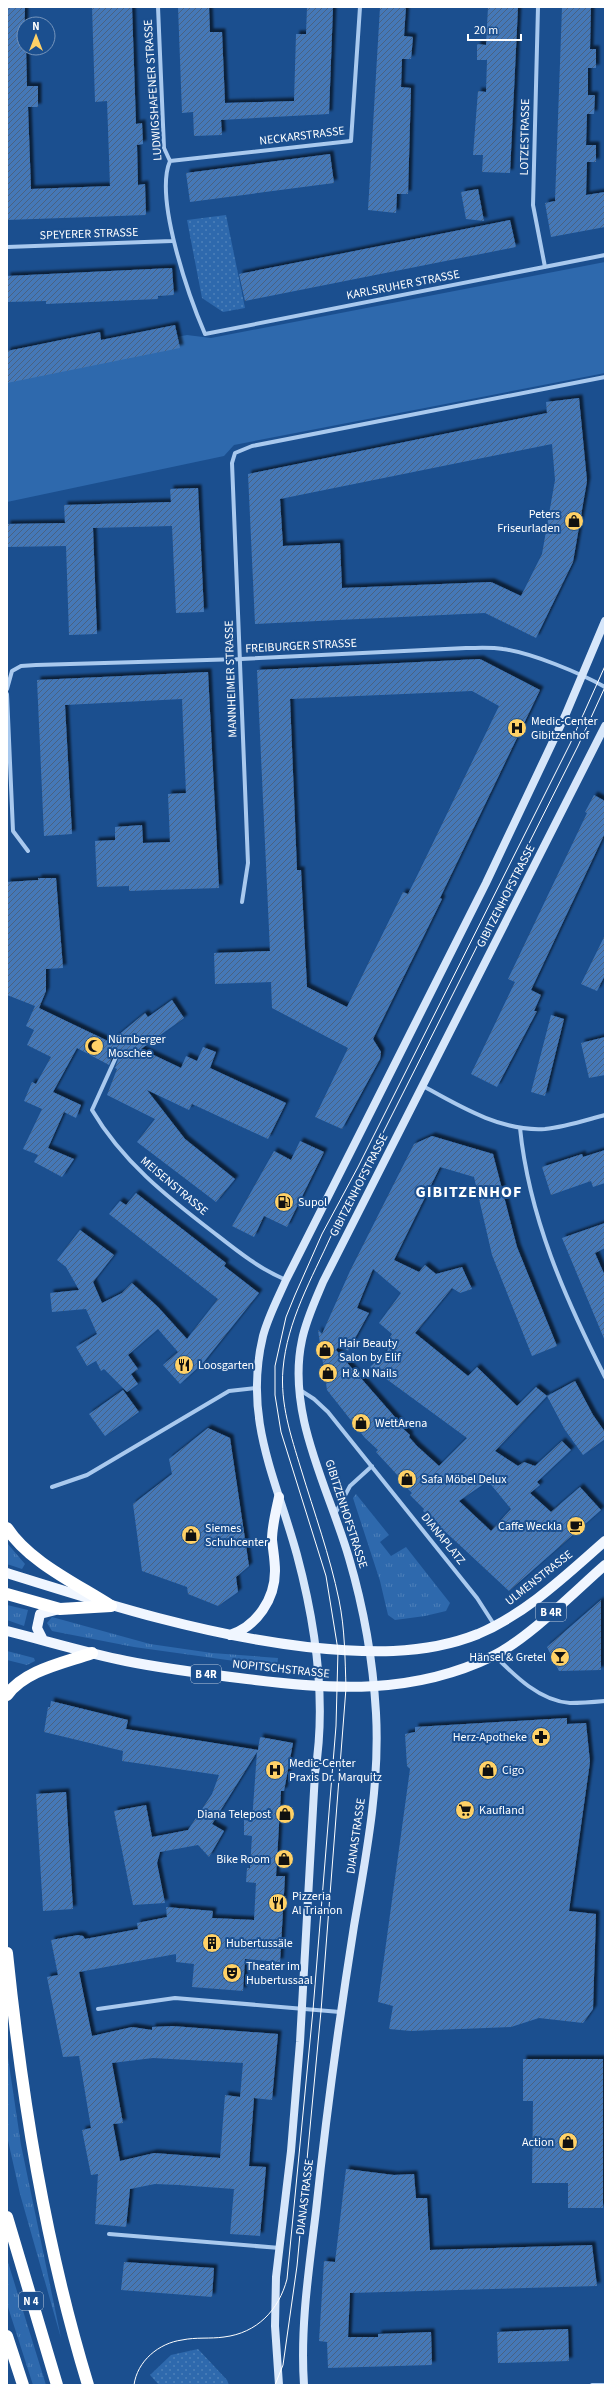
<svg xmlns="http://www.w3.org/2000/svg" width="612" height="2392" font-family="'Source Sans 3',sans-serif">
<defs>
<pattern id="grass-tufts" width="24" height="20" patternUnits="userSpaceOnUse"><rect width="24" height="20" fill="#2e69ad"/><path d="M3 7l-1-3M5 7V3M7 7l1-3M15 17l-1-3M17 17v-4M19 17l1-3" fill="none" stroke="#4d80b9"/></pattern>
<pattern id="park-dots" width="8" height="8" patternUnits="userSpaceOnUse"><rect width="8" height="8" fill="#2e69ad"/><path d="M2 2h.1M6 6h.1" fill="none" stroke="#4d80b9" stroke-width="1.8" stroke-linecap="round"/></pattern>
<pattern id="building-hatch" width="6" height="6" patternUnits="userSpaceOnUse"><rect width="6" height="6" fill="#4478b7"/><path d="M-1 1l2-2M0 6l6-6M5 7l2-2" fill="none" stroke="#486282"/></pattern>
<filter id="shadow"><feDropShadow dx="3.5" dy="-3.5" stdDeviation="1" flood-color="#0009"/></filter>
</defs>
<rect width="100%" height="100%" fill="#1b4f8f"/>
<path fill="url(#grass-tufts)" d="M356 1494 389 1535 380 1542 391 1556 406 1547 450 1603 446 1611 425 1616 395 1620 388 1615 380 1581 353 1498Z
M7 1543 25 1564 22 1569 7 1564Z
M7 1605 28 1610 24 1626 7 1620Z
M52 1617 150 1644 212 1653 278 1658 277 1667 134 1647 52 1631 47 1623Z
M7 1651 34 1658 35 1661 27 1665 7 1660Z
M7 2051 21 2145 61 2338 20 2194 7 2136Z
M7 2259 46 2385H33L7 2304Z"/>
<path fill="url(#park-dots)" d="M226 215 245 308 223 312 202 298 187 220Z
M198 2349 227 2380 229 2385H159L150 2375 171 2355Z"/>
<path fill="#2e69ad" d="M605 262V373L234 445 224 456 7 502V370L187 335 211 338Z"/>
<path fill="url(#building-hatch)" fill-rule="evenodd" filter="url(#shadow)" d="M7 7H25L24 48H26L27 86H38V107H28L31 189 110 186 107 101 95 102 92 7H132L136 124 142 123 143 144 137 145 138 185 145 184 146 215 7 220Z
M178 7H209L210 32H222L225 103 294 101 296 34H306L307 7H333L329 114 221 120 222 135 194 136 193 112 182 113Z
M380 7H406L404 36 413 37 411 59H402L401 87 411 88 408 194H397L396 213 368 210Z
M488 7H518L510 173 482 172 483 155H473L478 91 486 92 487 60H477V44L486 45Z
M562 7H591L590 49H596V68H588V95H595L594 114H587L586 145H596V162H587L586 195 605 192V227L551 237 545 203 555 201Z
M330 154 334 183 190 202 186 173Z
M478 189 484 221 466 219 461 192Z
M510 220 516 247 245 301 239 274Z
M172 268 174 295 158 296V299L46 304V301L7 302V276Z
M175 325 180 348 7 383V351L100 332 101 340Z
M579 398 587 481 573 562 536 638 485 613 255 624 248 474 547 413 546 402ZM552 444 555 480 542 554 521 596 491 582 342 588 340 543 283 546 280 499Z
M198 488 204 612 176 613 172 526 93 528 97 634 69 635 66 546 7 547V524L65 523 64 505 171 502 170 489Z
M480 659 540 690 440 898 442 899 373 1039 381 1052 380 1059 342 1129 315 1117 348 1048 272 1008 271 982 215 984 214 953 270 951 257 670ZM472 691 499 706 417 876 408 894 403 892 347 1007 307 987 301 870H297L290 699Z
M208 672 219 888 129 891V886L97 887 95 841 115 840V827L142 825 143 843 170 842 168 794 186 793 182 699 65 705 72 834 44 836 37 680Z
M594 795 605 801V833L531 990 541 995 534 1011H537L497 1087 471 1074 515 982 508 979 587 813 585 812Z
M38 878H56L63 968 46 969V991L39 1008 110 1042 145 1013 148 1017 172 1000 184 1018 141 1049 181 1068 186 1056 197 1061 203 1047 216 1052 210 1068 286 1103 268 1139 192 1104 189 1110 147 1090 185 1139 235 1179 216 1202 137 1142 155 1119 107 1095 117 1069 115 1068 119 1057 117 1054 113 1055 109 1065 77 1048 53 1092 81 1105 76 1118 64 1112 48 1148 74 1159 62 1177 34 1162 38 1155 23 1149 42 1109 24 1101 32 1082 36 1084 51 1057 27 1045 34 1030 26 1026 35 1006 7 995V882L38 880Z
M605 935V975L597 991 581 984Z
M551 1015 564 1019 545 1096 531 1092Z
M605 1037V1075L589 1078 581 1043Z
M432 1136 493 1154 517 1247 557 1346 532 1356 492 1255 474 1177 440 1167 394 1260 419 1272 425 1265 436 1274 462 1267 472 1289 460 1293 452 1288 415 1333 468 1376 477 1367 517 1406 536 1387 547 1396 495 1451 518 1466 524 1462 535 1466 562 1441 571 1450 537 1482 540 1485 530 1493 551 1512 580 1487 601 1510 509 1591 423 1511 424 1509 410 1495 412 1493 399 1480 400 1478 376 1452 378 1450 365 1438 327 1390 318 1330 322 1334 350 1271 414 1144ZM373 1269 401 1293 379 1323 392 1334 386 1343 388 1350 370 1367 467 1438 439 1466 417 1446 409 1437 410 1435 400 1426 401 1424 359 1376 357 1378 356 1373 336 1350 340 1345 348 1351 369 1313 357 1308ZM488 1481 511 1509 491 1531 459 1501Z
M300 1141 324 1152 287 1227 264 1216 254 1237 232 1226 274 1151 291 1160Z
M605 1150V1183L593 1187 591 1181 551 1195 542 1167 582 1154 583 1157Z
M136 1193 226 1263 224 1266 259 1293 203 1363 180 1384 163 1365 178 1352 158 1329 128 1355 138 1369 131 1374 138 1384 127 1392 104 1369 101 1371 96 1361 87 1366 76 1347 97 1334 86 1309 52 1312 50 1293 79 1290 66 1267 57 1260 80 1230 114 1255 93 1282 102 1303 122 1293 132 1283 158 1307 187 1339 218 1299 109 1214 120 1201 126 1205Z
M605 1223V1248L595 1253 605 1276V1341L562 1238Z
M575 1381 593 1415 605 1432V1439L583 1455 565 1430 547 1396Z
M123 1390 139 1412 105 1436 89 1414Z
M208 1428 230 1438 249 1566 236 1577 238 1592 218 1606 188 1594 187 1587 142 1571 133 1504 172 1474 169 1459Z
M601 1600V1670L559 1671 547 1647Z
M51 1701 128 1720 126 1729 258 1750 260 1737 293 1743 284 1791H281L276 1876H285L280 1962 245 1959 243 1991 192 1987 194 1964 176 1962V1954L79 1972 92 2036 132 2027 152 2030V2027L172 2026 278 2034 272 2100 254 2098 249 2166 266 2167 260 2236 230 2234 234 2189 179 2185 155 2184 130 2189 126 2227 95 2224 98 2174 91 2175 82 2130 91 2128 79 2056 63 2057 47 1977 58 1975 51 1940 78 1935 83 1936 85 1939 138 1929 137 1923 167 1917 166 1907 213 1911 212 1918 254 1920 256 1883 246 1882 247 1868H250L252 1836 244 1835V1820L252 1821 257 1752 212 1824 224 1831 209 1857 198 1845 160 1852 157 1863 165 1903 133 1905 114 1811 146 1805 152 1837 188 1830 212 1794 219 1775 122 1761 123 1751 44 1732 48 1707H50ZM153 2058 243 2063 240 2097 225 2095 220 2158 154 2153 120 2161 113 2124 123 2123 112 2063Z
M567 1718V1724L586 1723 590 1762 569 1911 596 1914 593 2009 583 2023 539 2018 511 2027 411 2031 389 2029 393 2006 378 2002 410 1769 407 1766 405 1734 415 1732V1727Z
M66 1792 73 1909 43 1911 36 1794Z
M523 2059H603V2208H568V2183H532L533 2101H523Z
M346 2169 394 2175 414 2174 416 2198H427L430 2250 592 2245 597 2286 350 2293 348 2337H378V2334L431 2332 432 2365 328 2368 327 2342 319 2341 324 2261 335 2262Z
M124 2262 214 2268 212 2297 121 2290Z
M568 2329 569 2361 498 2363 497 2332Z"/>
<g fill="none" stroke-linecap="round" stroke-linejoin="round">
<path stroke="#a9c9ee" stroke-width="4" d="M158 7 164 148 170 161C154 198 189 297 205 334L605 255
M538 7 533 205 545 267
M170 161 351 141 360 7
M7 247 172 241
M7 689 12 671 21 666 36 665 241 659 466 648C478 648 491 647 503 649 532 653 580 673 605 687
M7 694 13 831 28 851
M242 902 248 863 232 463 235 453 252 446 605 377
M116 1057 92 1110C122 1161 166 1196 213 1232 236 1250 258 1268 286 1280
M423 1086C459 1106 502 1132 545 1129 565 1127 586 1120 605 1115
M520 1128C529 1217 565 1298 605 1377
M300 1390 314 1399 328 1412 477 1598 495 1626
M52 1487 87 1475 229 1391 257 1388
M335 1514 350 1486 372 1466
M495 1656C515 1676 540 1701 570 1703 582 1703 594 1702 605 1701
M98 2009 175 1998 340 2012
M109 2234 280 2248
M592 2385H605"/>
<path stroke="#d6e6fa" stroke-width="8" d="M279 2385 275 2326 276 2277 291 2151 300 2042 315 1773C327 1700 316 1626 297 1555 276 1478 243 1419 263 1336 268 1317 278 1298 286 1280L486 883 565 716 605 621
M304 2385C300 2327 309 2269 316 2211 326 2116 339 2021 354 1926 366 1856 380 1785 376 1713 373 1661 364 1609 349 1558 329 1489 286 1414 302 1340 306 1320 315 1301 323 1282L605 726"/>
<path stroke="#f0f6ff" stroke-width="10" d="M7 1573C106 1604 203 1635 307 1647 364 1653 423 1656 478 1634 527 1613 565 1576 605 1541
M7 1631C47 1641 86 1653 126 1661 165 1669 206 1674 247 1679 332 1690 413 1695 493 1656 529 1638 574 1592 605 1565
M230 1635C257 1626 275 1599 275 1571 275 1560 273 1550 272 1540 272 1526 276 1511 279 1497
M43 1640 37 1628 40 1614 60 1609"/>
<path stroke="#fff" stroke-width="12" d="M7 1528C29 1562 77 1584 111 1606
M7 1594 60 1609 111 1606
M7 1695C25 1670 64 1663 92 1653
M7 1953C22 2099 45 2244 88 2385
M7 2217 57 2385
M7 2336 23 2385"/>
<path stroke="#fff" stroke-width="1" d="M134 2385C137 2361 159 2343 182 2340 196 2337 210 2339 224 2337 257 2333 279 2310 287 2279L313 2010 336 1726 338 1650 326 1576 281 1432 275 1395V1366L286 1317 295 1295 322 1234 358 1167 570 744 605 666
M275 2385 283 2365 297 2266 321 2011 346 1688C345 1659 345 1629 339 1600 330 1556 314 1512 301 1469 291 1436 280 1404 283 1369 287 1321 312 1278 331 1236L578 746 605 687"/>
</g>
<defs>
<g id="shop-disc" transform="scale(1)"><circle r="9.5" fill="#ffd166" stroke="#1b4f8f"/><path d="M-5-2.5h2.3a2.7 3.5 0 0 1 5.4 0H5L5.5 6h-11ZM-1.5-2.5h3a1.5 2.3 0 0 0-3 0Z" fill="#111"/></g>
<g id="hospital-disc" transform="scale(1)"><circle r="9.5" fill="#ffd166" stroke="#1b4f8f"/><path d="M-5-5h3v3.5h4V-5h3V5h-3V1.5h-4V5h-3Z" fill="#111"/></g>
<g id="mosque-disc" transform="scale(1)"><circle r="9.5" fill="#ffd166" stroke="#1b4f8f"/><path d="M3.5-4.9A6 6 0 1 0 3.5 4.9A5 5 0 1 1 3.5-4.9Z" fill="#111"/></g>
<g id="fuel-disc" transform="scale(1)"><circle r="9.5" fill="#ffd166" stroke="#1b4f8f"/><path d="M-5.5-6h7V0h2V4h1.3V-2.5L3-4.5l.8-.8L6-3V5H2.5V1h-1V6h-7ZM-4.2-4.7v3.2H.2V-4.7Z" fill="#111"/></g>
<g id="restaurant-disc" transform="scale(1)"><circle r="9.5" fill="#ffd166" stroke="#1b4f8f"/><path d="M-5-6h1v4h1v-4h1v4h1v-4h1v5L-1.5 .5V6h-2V.5L-5-1ZM5-6V6H3V1.5H1.5Q1.5-4 5-6Z" fill="#111"/></g>
<g id="cafe-disc" transform="scale(1)"><circle r="9.5" fill="#ffd166" stroke="#1b4f8f"/><path d="M-5.5-4.5H6V0H3Q3 3.5 0 3.5H-2.5Q-5.5 3.5-5.5 0ZM3-3.2v2h1.7v-2ZM-6 4.5H4V6H-6Z" fill="#111"/></g>
<g id="bar-disc" transform="scale(1)"><circle r="9.5" fill="#ffd166" stroke="#1b4f8f"/><path d="M-6-5H6L.8 .8V4.5H3.5V6h-7V4.5H-.8V.8Z" fill="#111"/></g>
<g id="pharmacy-disc" transform="scale(1)"><circle r="9.5" fill="#ffd166" stroke="#1b4f8f"/><path d="M-2-6h4v4h4v4h-4v4h-4v-4h-4v-4h4Z" fill="#111"/></g>
<g id="supermarket-disc" transform="scale(1)"><circle r="9.5" fill="#ffd166" stroke="#1b4f8f"/><path d="M-6-5.5h2.5l.6 2H6L4.5 2H-2.5L-4.4-4H-6ZM-1.5 3.2a1.3 1.3 0 1 0 .1 0ZM3 3.2a1.3 1.3 0 1 0 .1 0Z" fill="#111"/></g>
<g id="building-disc" transform="scale(1)"><circle r="9.5" fill="#ffd166" stroke="#1b4f8f"/><path d="M-4-6H4V6H1V3H-1V6H-4ZM-2.5-4.3h1.7v1.8h-1.7ZM.8-4.3h1.7v1.8H.8ZM-2.5-1h1.7V.8h-1.7ZM.8-1h1.7V.8H.8Z" fill="#111"/></g>
<g id="theatre-disc" transform="scale(1)"><circle r="9.5" fill="#ffd166" stroke="#1b4f8f"/><path d="M-5-5.5Q0-4 5-5.5V0Q5 5 0 6Q-5 5-5 0ZM-3.3-2.5H-1v1.5H-3.3ZM1-2.5H3.3v1.5H1ZM-2.8 1Q0 5.5 2.8 1Z" fill="#111"/></g>
</defs>
<g fill-rule="evenodd">
<use href="#shop-disc" x="574" y="521"/>
<use href="#hospital-disc" x="517" y="728"/>
<use href="#mosque-disc" x="94" y="1046"/>
<use href="#fuel-disc" x="284" y="1202"/>
<use href="#shop-disc" x="325" y="1350"/>
<use href="#restaurant-disc" x="184" y="1365"/>
<use href="#shop-disc" x="328" y="1373"/>
<use href="#shop-disc" x="361" y="1423"/>
<use href="#shop-disc" x="407" y="1479"/>
<use href="#cafe-disc" x="576" y="1526"/>
<use href="#shop-disc" x="191" y="1535"/>
<use href="#bar-disc" x="560" y="1657"/>
<use href="#pharmacy-disc" x="541" y="1737"/>
<use href="#hospital-disc" x="275" y="1770"/>
<use href="#shop-disc" x="488" y="1770"/>
<use href="#supermarket-disc" x="465" y="1810"/>
<use href="#shop-disc" x="285" y="1814"/>
<use href="#shop-disc" x="284" y="1859"/>
<use href="#restaurant-disc" x="278" y="1903"/>
<use href="#building-disc" x="212" y="1943"/>
<use href="#theatre-disc" x="232" y="1973"/>
<use href="#shop-disc" x="568" y="2142"/>
</g>
<g text-anchor="middle" dominant-baseline="central" stroke-width="4" stroke-linejoin="round" paint-order="stroke">
<g fill="#1b4f8f" stroke="#bbcadd" stroke-width="1">
<rect x="536" y="1603" width="30" height="18" rx="3"/>
<rect x="191" y="1665" width="30" height="18" rx="3"/>
<rect x="19" y="2292" width="24" height="18" rx="3"/>
</g>
<g font-size="11" font-weight="bold" fill="#fff">
<text x="551" y="1612">B 4R</text>
<text x="206" y="1674">B 4R</text>
<text x="31" y="2301">N 4</text>
</g>
<g font-size="12" fill="#fff" stroke="#1b4f8f">
<text transform="translate(153 90) rotate(-94)">LUDWIGSHAFENER STRASSE</text>
<text transform="translate(302 136) rotate(-7)">NECKARSTRASSE</text>
<text transform="translate(525 137) rotate(-89)">LOTZESTRASSE</text>
<text transform="translate(89 234) rotate(-2)">SPEYERER STRASSE</text>
<text transform="translate(403 285) rotate(-11)">KARLSRUHER STRASSE</text>
<text transform="translate(301 646) rotate(-3)">FREIBURGER STRASSE</text>
<text transform="translate(231 679) rotate(-92)">MANNHEIMER STRASSE</text>
<text transform="translate(506 896) rotate(-63)">GIBITZENHOFSTRASSE</text>
<text transform="translate(359 1185) rotate(-63)">GIBITZENHOFSTRASSE</text>
<text transform="translate(174 1186) rotate(40)">MEISENSTRASSE</text>
<text transform="translate(346 1514) rotate(72)">GIBITZENHOFSTRASSE</text>
<text transform="translate(443 1539) rotate(51)">DIANAPLATZ</text>
<text transform="translate(539 1578) rotate(-38)">ULMENSTRASSE</text>
<text transform="translate(281 1669) rotate(6)">NOPITSCHSTRASSE</text>
<text transform="translate(356 1836) rotate(-82)">DIANASTRASSE</text>
<text transform="translate(305 2197) rotate(-83)">DIANASTRASSE</text>
</g>
<g font-size="12" fill="#fff" stroke="#1b4f8f" text-anchor="start">
<text x="560" y="514" text-anchor="end">Peters<tspan x="560" dy="14">Friseurladen</tspan></text>
<text x="531" y="721">Medic-Center<tspan x="531" dy="14">Gibitzenhof</tspan></text>
<text x="108" y="1039">Nürnberger<tspan x="108" dy="14">Moschee</tspan></text>
<text x="298" y="1202">Supol</text>
<text x="339" y="1343">Hair Beauty<tspan x="339" dy="14">Salon by Elif</tspan></text>
<text x="198" y="1365">Loosgarten</text>
<text x="342" y="1373">H &amp; N Nails</text>
<text x="375" y="1423">WettArena</text>
<text x="421" y="1479">Safa Möbel Delux</text>
<text x="562" y="1526" text-anchor="end">Caffe Weckla</text>
<text x="205" y="1528">Siemes<tspan x="205" dy="14">Schuhcenter</tspan></text>
<text x="546" y="1657" text-anchor="end">Hänsel &amp; Gretel</text>
<text x="527" y="1737" text-anchor="end">Herz-Apotheke</text>
<text x="289" y="1763">Medic-Center<tspan x="289" dy="14">Praxis Dr. Marquitz</tspan></text>
<text x="502" y="1770">Cigo</text>
<text x="479" y="1810">Kaufland</text>
<text x="271" y="1814" text-anchor="end">Diana Telepost</text>
<text x="270" y="1859" text-anchor="end">Bike Room</text>
<text x="292" y="1896">Pizzeria<tspan x="292" dy="14">Al Trianon</tspan></text>
<text x="226" y="1943">Hubertussäle</text>
<text x="246" y="1966">Theater im<tspan x="246" dy="14">Hubertussaal</tspan></text>
<text x="554" y="2142" text-anchor="end">Action</text>
</g>
<g font-size="16" font-weight="bold" letter-spacing="1" fill="#fff" stroke="#1b4f8f">
<text x="469" y="1192">GIBITZENHOF</text>
</g>
</g>
<rect width="612" height="2392" fill="none" stroke="#ffffff" stroke-width="16"/>
<g transform="translate(36 36)"><circle r="19" fill="#1b4f8f" stroke="#7695bc"/>
<path d="M0-3L7 15L0 10L-7 15Z" fill="#ffd166"/>
<text y="-6" font-size="11" font-weight="bold" text-anchor="middle" fill="#ffffff">N</text>
</g>
<path d="M468 34v6h53v-6" fill="none" stroke="#ffffff" stroke-width="2"/>
<text x="474" y="34" font-size="12" fill="#ffffff" stroke="#1b4f8f" stroke-width="3" paint-order="stroke">20 m</text>
</svg>
